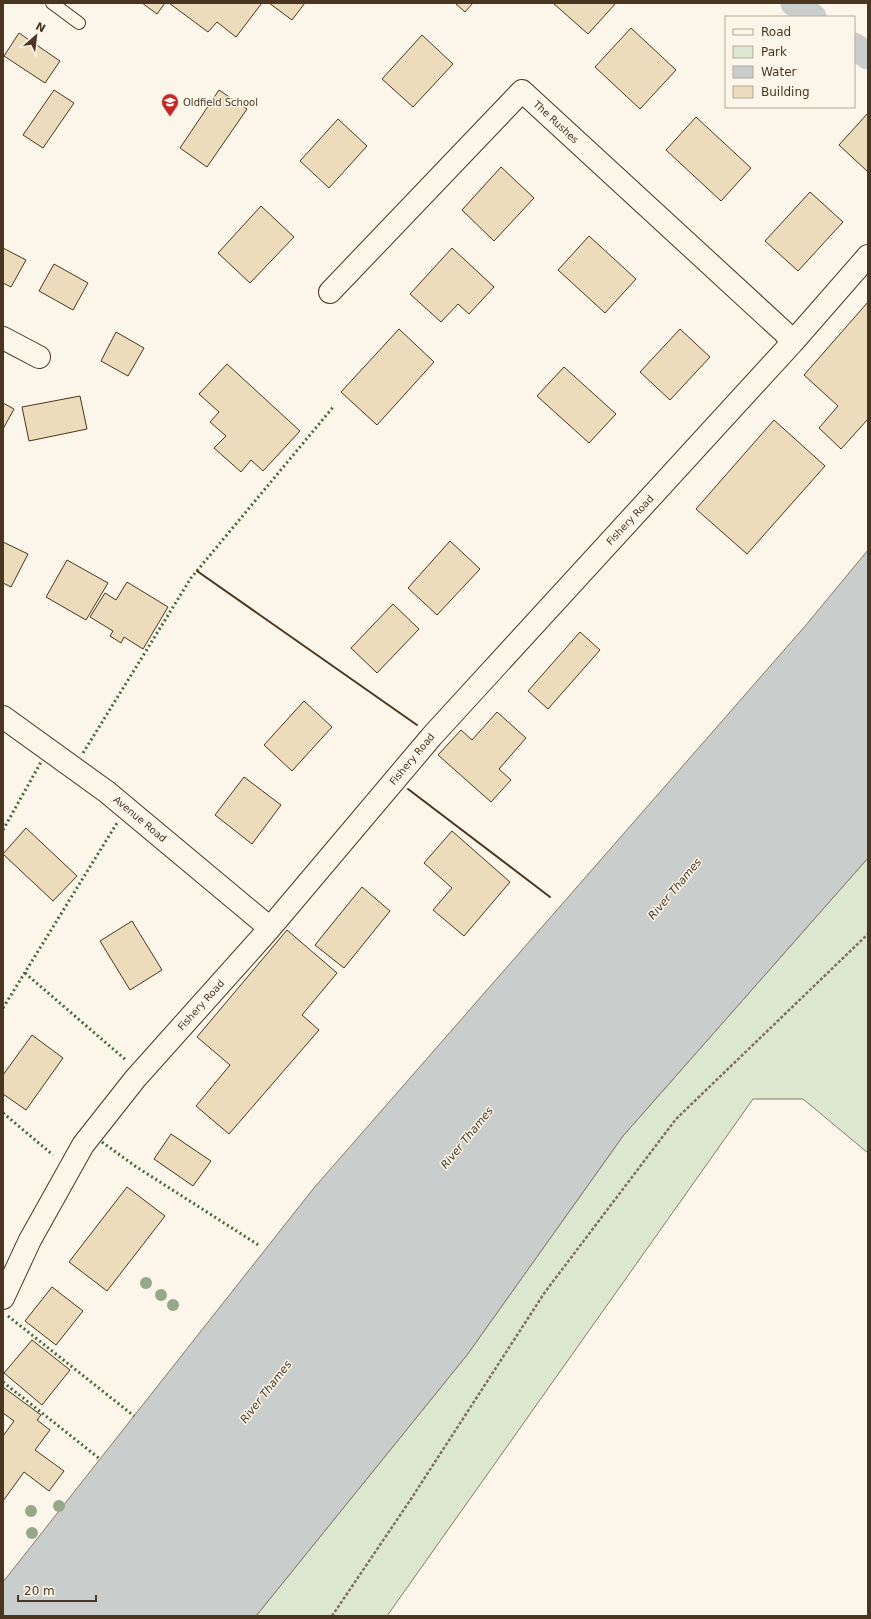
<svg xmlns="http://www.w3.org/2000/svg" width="871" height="1619" font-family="'DejaVu Sans',sans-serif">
<rect width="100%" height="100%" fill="#fbf6e9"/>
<path fill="#dce7d0" stroke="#887966" d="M868 858V1153L803 1099H753L387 1616H256L467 1355 623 1136Z"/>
<path fill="#c9cecd" stroke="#887966" d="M868 550V858L623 1136 467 1355 256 1616H3V1582L313 1189 806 625Z"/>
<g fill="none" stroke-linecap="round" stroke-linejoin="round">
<path stroke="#c9cecd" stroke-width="27" d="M794 3 813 17
M854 46 868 56"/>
</g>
<path fill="#ecdcbc" stroke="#4a3520" d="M142 3H165L157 14Z
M169 3H262L236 37 217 22 208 32Z
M269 3H305L292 20Z
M455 3H473L465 12Z
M553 3H616L588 34Z
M631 28 676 70 640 109 595 67Z
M19 33 60 61 45 83 4 56Z
M422 35 453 64 413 107 382 79Z
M54 90 74 103 43 148 23 135Z
M219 90 247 109 207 167 180 148Z
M868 113V172L839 145Z
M696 117 751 168 721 201 666 150Z
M338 119 367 146 329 188 300 161Z
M501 167 534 198 494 241 462 210Z
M810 192 843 222 798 271 765 241Z
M261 206 294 237 250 283 218 253Z
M589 236 636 279 605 313 558 270Z
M3 248 26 260 11 287 3 283Z
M452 248 494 287 469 314 458 304 441 322 410 294Z
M54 264 88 283 73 310 39 291Z
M868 302V419L841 449 819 428 838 406 804 375Z
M399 329 434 362 377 425 341 392Z
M680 329 710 357 670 400 640 372Z
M116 332 144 348 128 376 101 361Z
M227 364 300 431 263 471 251 460 241 472 214 448 226 436 210 422 219 412 199 394Z
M564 367 616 414 589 443 537 396Z
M80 396 87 429 29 441 22 407Z
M3 403 14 409 3 429Z
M774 420 825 466 747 554 696 509Z
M450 541 480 569 437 615 408 588Z
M3 542 28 554 11 587 3 583Z
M67 560 108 583 86 620 46 597Z
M127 582 168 607 143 649 124 637 121 643 110 636 113 631 90 617 105 593 116 600Z
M393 604 419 629 377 673 351 648Z
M580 632 600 650 548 709 528 691Z
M304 701 332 727 292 771 264 745Z
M497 712 526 738 499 769 511 780 491 802 438 755 461 730 472 740Z
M244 777 281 805 252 844 215 815Z
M26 828 77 876 53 901 3 854Z
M452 831 510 882 464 936 433 910 452 888 424 863Z
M362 887 390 911 344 968 315 945Z
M132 921 162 970 130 990 100 941Z
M287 930 337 973 302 1015 319 1030 229 1134 196 1106 230 1065 197 1037Z
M32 1035 63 1058 26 1110 3 1094V1075Z
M171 1134 211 1161 193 1186 154 1159Z
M127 1187 165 1216 107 1291 69 1262Z
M52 1287 83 1311 56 1345 25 1321Z
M32 1340 70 1370 42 1405 4 1373Z
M3 1387 41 1415 37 1420 50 1430 35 1450 64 1471 49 1491 24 1472 3 1501V1436L14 1421 3 1413Z"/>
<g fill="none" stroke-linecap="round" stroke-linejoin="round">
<g stroke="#4a3520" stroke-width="14">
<path id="service" d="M52 3 79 23"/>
</g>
<g stroke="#4a3520" stroke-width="24">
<path id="minor" d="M330 292 522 91 785 333 792 343
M3 338 39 357
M3 717 107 792 270 928
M3 1298 30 1240 83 1145 135 1079 270 928 432 736 792 343 868 256"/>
</g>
<path stroke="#7f6f5c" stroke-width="2.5" stroke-dasharray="3 2" stroke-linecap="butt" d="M332 1616 411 1499 545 1292 676 1119 868 934"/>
<use href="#service" stroke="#fbf6e9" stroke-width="12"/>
<use href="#minor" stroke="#fbf6e9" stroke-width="22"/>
<path stroke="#436837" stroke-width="3" stroke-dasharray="2 3" stroke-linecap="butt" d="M83 753 191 578 334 406
M3 830 41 762
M25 973 127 1061
M3 1008 117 823
M3 1113 53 1155
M102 1142 135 1166 260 1246
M8 1316 134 1416
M3 1382 100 1459"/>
<path stroke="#4a3520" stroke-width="2" d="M197 571 417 725
M408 789 550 897"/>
</g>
<g fill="#96a887">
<circle cx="146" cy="1283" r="6"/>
<circle cx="161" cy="1295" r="6"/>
<circle cx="173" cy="1305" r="6"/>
<circle cx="59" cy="1506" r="6"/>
<circle cx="31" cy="1511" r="6"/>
<circle cx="32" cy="1533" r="6"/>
</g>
<defs>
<g id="school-pin" transform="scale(0.9)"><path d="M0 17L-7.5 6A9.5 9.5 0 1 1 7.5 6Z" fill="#c62828" stroke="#fbf6e9"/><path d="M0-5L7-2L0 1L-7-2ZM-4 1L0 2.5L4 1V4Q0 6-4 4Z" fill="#fff"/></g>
</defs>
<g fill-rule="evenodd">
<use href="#school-pin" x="170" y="102"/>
</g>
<g text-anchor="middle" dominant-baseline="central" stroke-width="3" stroke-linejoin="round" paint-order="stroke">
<g font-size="10" fill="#4a3520" stroke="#fbf6e9" text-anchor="start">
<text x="183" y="102">Oldfield School</text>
</g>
<g font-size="10" fill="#4a3520" stroke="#fbf6e9">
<text transform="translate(556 122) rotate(43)">The Rushes</text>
<text transform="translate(630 520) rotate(-47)">Fishery Road</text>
<text transform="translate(412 759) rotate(-50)">Fishery Road</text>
<text transform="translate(140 819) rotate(40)">Avenue Road</text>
<text transform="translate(201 1005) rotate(-48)">Fishery Road</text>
</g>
<g font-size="11" font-style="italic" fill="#4a3520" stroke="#fbf6e9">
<text transform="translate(675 889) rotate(-50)">River Thames</text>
<text transform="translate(467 1138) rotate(-51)">River Thames</text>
<text transform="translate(266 1392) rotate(-52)">River Thames</text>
</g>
</g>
<rect width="871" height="1619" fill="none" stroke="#4a3520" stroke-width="8"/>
<rect x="725" y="16" width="130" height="92" fill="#fbf6e9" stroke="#b4a999"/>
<rect x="733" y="29" width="20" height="6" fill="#fbf6e9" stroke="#b4a999"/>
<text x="761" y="36" font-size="12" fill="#4a3520">Road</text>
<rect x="733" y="46" width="20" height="12" fill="#dce7d0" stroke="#b4a999"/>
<text x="761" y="56" font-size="12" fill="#4a3520">Park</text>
<rect x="733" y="66" width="20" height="12" fill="#c9cecd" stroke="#b4a999"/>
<text x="761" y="76" font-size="12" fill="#4a3520">Water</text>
<rect x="733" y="86" width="20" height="12" fill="#ecdcbc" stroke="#b4a999"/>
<text x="761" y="96" font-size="12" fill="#4a3520">Building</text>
<g transform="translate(36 36) rotate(28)" stroke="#fbf6e9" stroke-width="3" paint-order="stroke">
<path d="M0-3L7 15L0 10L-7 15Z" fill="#4a3520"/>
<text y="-6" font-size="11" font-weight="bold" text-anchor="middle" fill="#4a3520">N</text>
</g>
<path d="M18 1595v6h78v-6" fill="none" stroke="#4a3520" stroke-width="2"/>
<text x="24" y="1595" font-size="12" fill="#4a3520" stroke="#fbf6e9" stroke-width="3" paint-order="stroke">20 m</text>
</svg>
